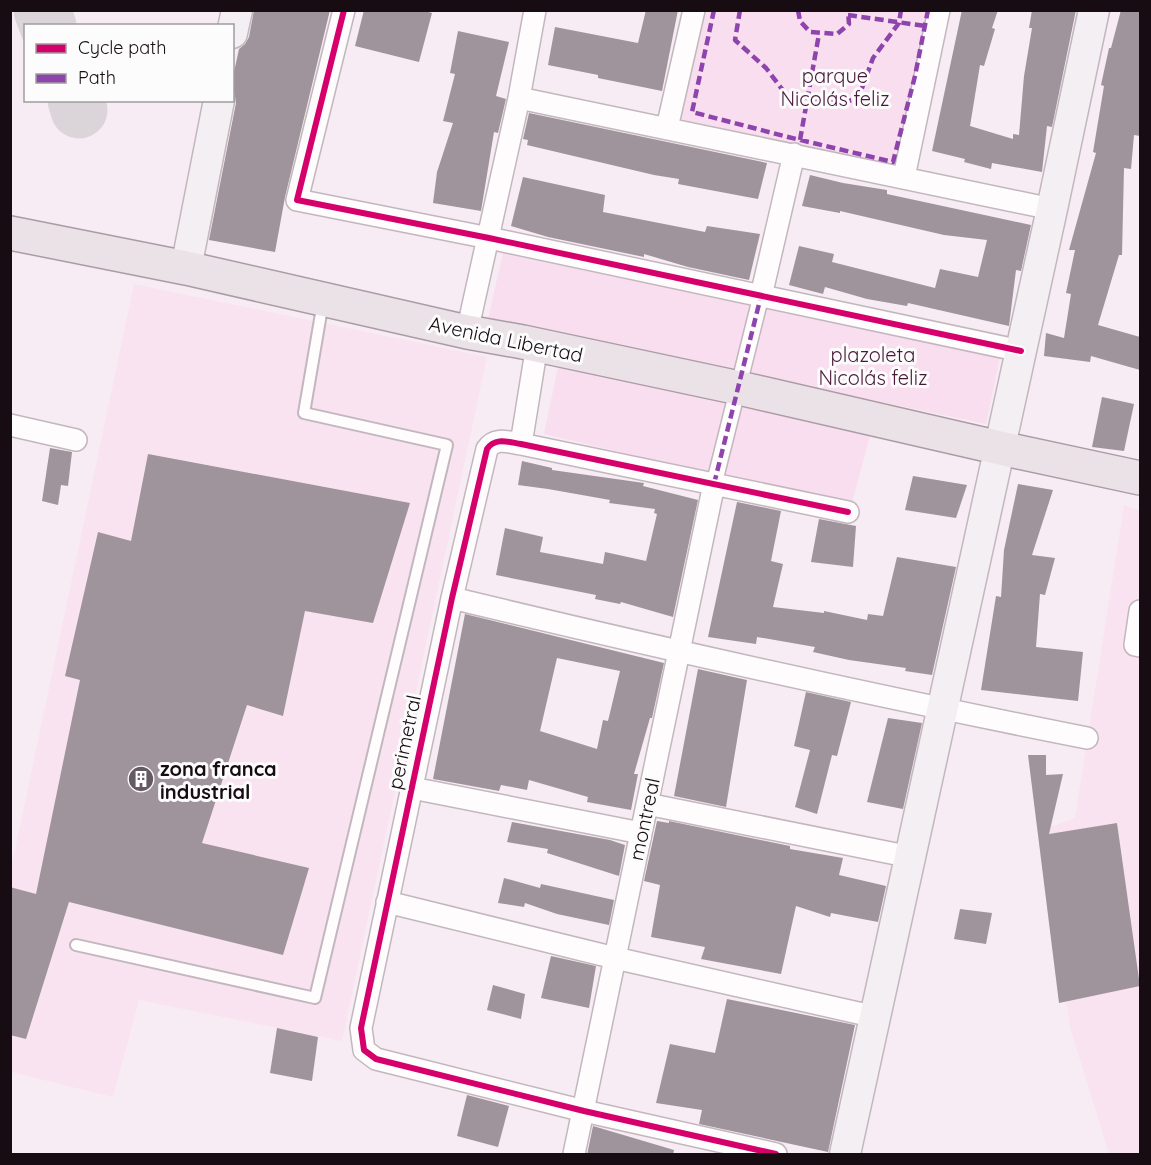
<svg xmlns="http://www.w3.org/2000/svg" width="1151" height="1165" font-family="Quicksand,sans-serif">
<rect width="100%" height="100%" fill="#f7ecf3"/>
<path fill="#f9e3f0" d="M134 284 487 357 342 1041 139 1000 113 1097 11 1072V869Z
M1124 505 1140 510V1154H1109L1070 1027 1045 829 1075 818Z"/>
<path fill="#f9deef" d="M701 11H933L889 175 667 128Z
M503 252 1000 357 986 424 488 319Z
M559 362 872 428 851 507 544 434Z"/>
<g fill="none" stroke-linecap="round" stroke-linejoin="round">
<path stroke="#dbd4d8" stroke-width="57" d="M42 10 48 26
M76 100 79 110"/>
</g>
<path fill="#a0949c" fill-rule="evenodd" d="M254 10H330L285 197 275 252 209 240 236 103 232 81 239 49 245 44 249 37Z
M364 10H422L432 13 419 62 355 46Z
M646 10H678L662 91 598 78V75L548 65 555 27 638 43Z
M962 10H998L992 28 995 29 984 66 980 65 970 126 1013 139V134L1019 135 1024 76 1032 28H1029L1032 10H1076L1052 127 1047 126 1042 172 992 163 991 169 964 162 965 159 932 151Z
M1121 10H1140V136L1134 135 1131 169 1124 168 1122 255H1119L1098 325 1140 337V370L1091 356 1090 362 1044 356 1046 333 1064 338 1071 294 1066 293 1075 250H1069L1096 153 1093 152 1104 86 1101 85 1109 48H1111Z
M458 31 509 42 496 96 506 99 498 133 494 132 481 211 433 203 437 172 453 123 443 121 455 74 450 73Z
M529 113 767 163 758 199 678 184 679 179 654 175 527 145 528 140 523 139Z
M810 175 843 183 887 190V194L1031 225 1021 271 1016 270 1009 326 908 303 907 306 867 299 825 287 823 294 789 285 799 246 834 254 832 262 935 288 940 269 978 277 987 240 944 235 840 211V213L802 206Z
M523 177 605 195 603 212 705 232 707 226 760 234 749 280 688 267 644 254V257L548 237 511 226Z
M1102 397 1134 404 1124 451 1092 447Z
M50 448 72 452 68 486 61 485 58 505 42 501Z
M148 454 410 503 373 623 305 611 283 716 247 705 202 843 309 868 283 955 69 902 26 1039 10 1035V887L36 894 80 680 65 676 98 532 131 541Z
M522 461 552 468V470L644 483 643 486 698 500 673 617 621 602 620 604 595 599 596 595 496 575 505 528 543 537 540 552 603 564 605 552 646 561 657 514 654 513 655 509 609 503 610 500 548 489 518 485Z
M913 476 967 485 956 518 905 510Z
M1018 484 1053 490 1032 555 1055 558 1045 595 1040 594 1036 647 1083 652 1078 701 981 690 996 596 1001 597 1004 550Z
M737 502 781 511 771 561 783 564 773 607 824 613V611L867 620 868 614 883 616 897 557 956 567 932 675 905 671 906 668 849 660 813 652 815 647 757 637 756 644 708 637Z
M819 519 856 526 853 567 811 562Z
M465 614 664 663 652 718H650L634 774H638L631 810 587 802 588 797 529 780 527 790 501 785 499 791 433 779ZM557 658 620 671 608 721 603 720 597 749 540 731Z
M698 669 747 680 726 807 674 796Z
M806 692 851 702 837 756 832 755 817 814 795 807 810 750 794 746Z
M888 718 922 723 903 809 867 802Z
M1028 755H1046V775L1063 774 1049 834 1117 823 1140 986 1059 1003Z
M657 821 669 823V821L790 846V849L843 858 839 875 886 886 878 922 831 913 830 917 796 906 781 974 701 959 705 947 651 937 660 885 644 881Z
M512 822 610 840 625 845 619 876 547 853 548 849 507 842Z
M504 878 540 888 541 884 614 900 609 925 557 914 525 903 524 907 498 903Z
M960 909 992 913 986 944 954 939Z
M551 956 596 966 589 1008 541 998Z
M493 985 525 994 521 1019 487 1010Z
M727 999 855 1025 828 1152 699 1124 702 1110 656 1103 670 1044 715 1053Z
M277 1028 318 1037 312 1081 270 1073Z
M467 1095 509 1106 498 1147 457 1136Z
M593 1126 674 1150 673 1155H587Z"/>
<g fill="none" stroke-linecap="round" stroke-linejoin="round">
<g stroke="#c2b7bd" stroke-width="14">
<path id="service" d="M76 945 315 998 447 445 304 413 323 302"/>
</g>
<g stroke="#c2b7bd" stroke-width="18">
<path id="pedestrian" d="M714 484 761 296"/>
</g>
<g stroke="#c2b7bd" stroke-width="24">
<path id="minor" d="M344 10 297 200 489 238 1021 351
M519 98 1052 209
M667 128 694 10
M904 177 939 10
M761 296 794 154
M467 332 519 98 535 10
M10 425 76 440
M521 444 537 345
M452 598C663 649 875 696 1087 738
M1140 611 1135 645 1140 646
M412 788 641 833
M647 804 911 857
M387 902 615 958 876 1017
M574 1154 714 484
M776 1154 584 1111 376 1059 364 1050 361 1028 452 598 487 449C495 437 508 442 521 444L848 512"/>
</g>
<g stroke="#c2b7bd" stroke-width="33">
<path id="secondary" d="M232 33 237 10
M186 268 219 100
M845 1154 1052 209 1094 10"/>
</g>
<g stroke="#ab9ba5" stroke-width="36">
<path id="primary" d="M10 233 186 268 467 332 523 342 739 388 1000 448 1140 478"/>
</g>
<use href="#service" stroke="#fefcfd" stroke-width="10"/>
<use href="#pedestrian" stroke="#fefcfd" stroke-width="15"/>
<use href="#minor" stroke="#fefcfd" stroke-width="21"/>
<use href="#secondary" stroke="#f4eff2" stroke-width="30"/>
<use href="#primary" stroke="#eae2e7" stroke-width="33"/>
<path stroke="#8e44ad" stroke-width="4.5" stroke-dasharray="9 4.5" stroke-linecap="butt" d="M714 10 692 112 788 137 893 162 915 76 928 10
M740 10 735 40 766 68 785 93 836 103 858 99 873 58 899 23 901 10
M798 10 800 21 810 32 837 34 849 24 848 10
M848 15 925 26
M800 140 819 34
M714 484 761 296"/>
<g stroke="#fcfcfc" stroke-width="10">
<path id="cycleway" d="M344 10 297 200 489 238 1021 351
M776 1154 584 1111 376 1059 364 1050 361 1028 452 598 487 449C495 437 508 442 521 444L848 512"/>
</g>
<use href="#cycleway" stroke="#d6006c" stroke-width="6"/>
</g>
<defs>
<g id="building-disc" transform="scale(1.35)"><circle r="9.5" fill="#655a61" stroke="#fcfcfc"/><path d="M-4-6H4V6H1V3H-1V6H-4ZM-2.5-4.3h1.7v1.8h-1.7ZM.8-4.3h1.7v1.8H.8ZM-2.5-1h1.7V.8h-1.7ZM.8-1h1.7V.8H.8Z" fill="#fff"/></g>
</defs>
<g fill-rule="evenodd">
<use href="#building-disc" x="141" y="779"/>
</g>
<g text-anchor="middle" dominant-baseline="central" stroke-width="6" stroke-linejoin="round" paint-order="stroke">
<g font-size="20" fill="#491839" stroke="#fcfcfc">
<text x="835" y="75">parque<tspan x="835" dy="23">Nicolás feliz</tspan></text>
<text x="873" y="354">plazoleta<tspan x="873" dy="23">Nicolás feliz</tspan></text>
</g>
<g font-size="20" fill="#160c12" stroke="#fcfcfc">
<text transform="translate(506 339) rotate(12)">Avenida Libertad</text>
<text transform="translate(404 742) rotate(-78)">perimetral</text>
<text transform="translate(644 819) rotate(-78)">montreal</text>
</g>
<g font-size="20" font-weight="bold" fill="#160c12" stroke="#fcfcfc" text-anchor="start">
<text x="160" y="768">zona franca<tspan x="160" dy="23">industrial</tspan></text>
</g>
</g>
<rect width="1151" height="1165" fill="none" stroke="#160c12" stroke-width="24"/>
<rect x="24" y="24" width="210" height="78" fill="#fcfcfc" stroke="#a09c9e" stroke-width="1.5"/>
<rect x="36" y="44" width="30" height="9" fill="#d6006c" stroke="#a09c9e" stroke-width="1.5"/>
<text x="78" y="54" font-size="18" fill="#160c12">Cycle path</text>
<rect x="36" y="74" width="30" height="9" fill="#8e44ad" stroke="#a09c9e" stroke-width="1.5"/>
<text x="78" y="84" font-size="18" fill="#160c12">Path</text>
</svg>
